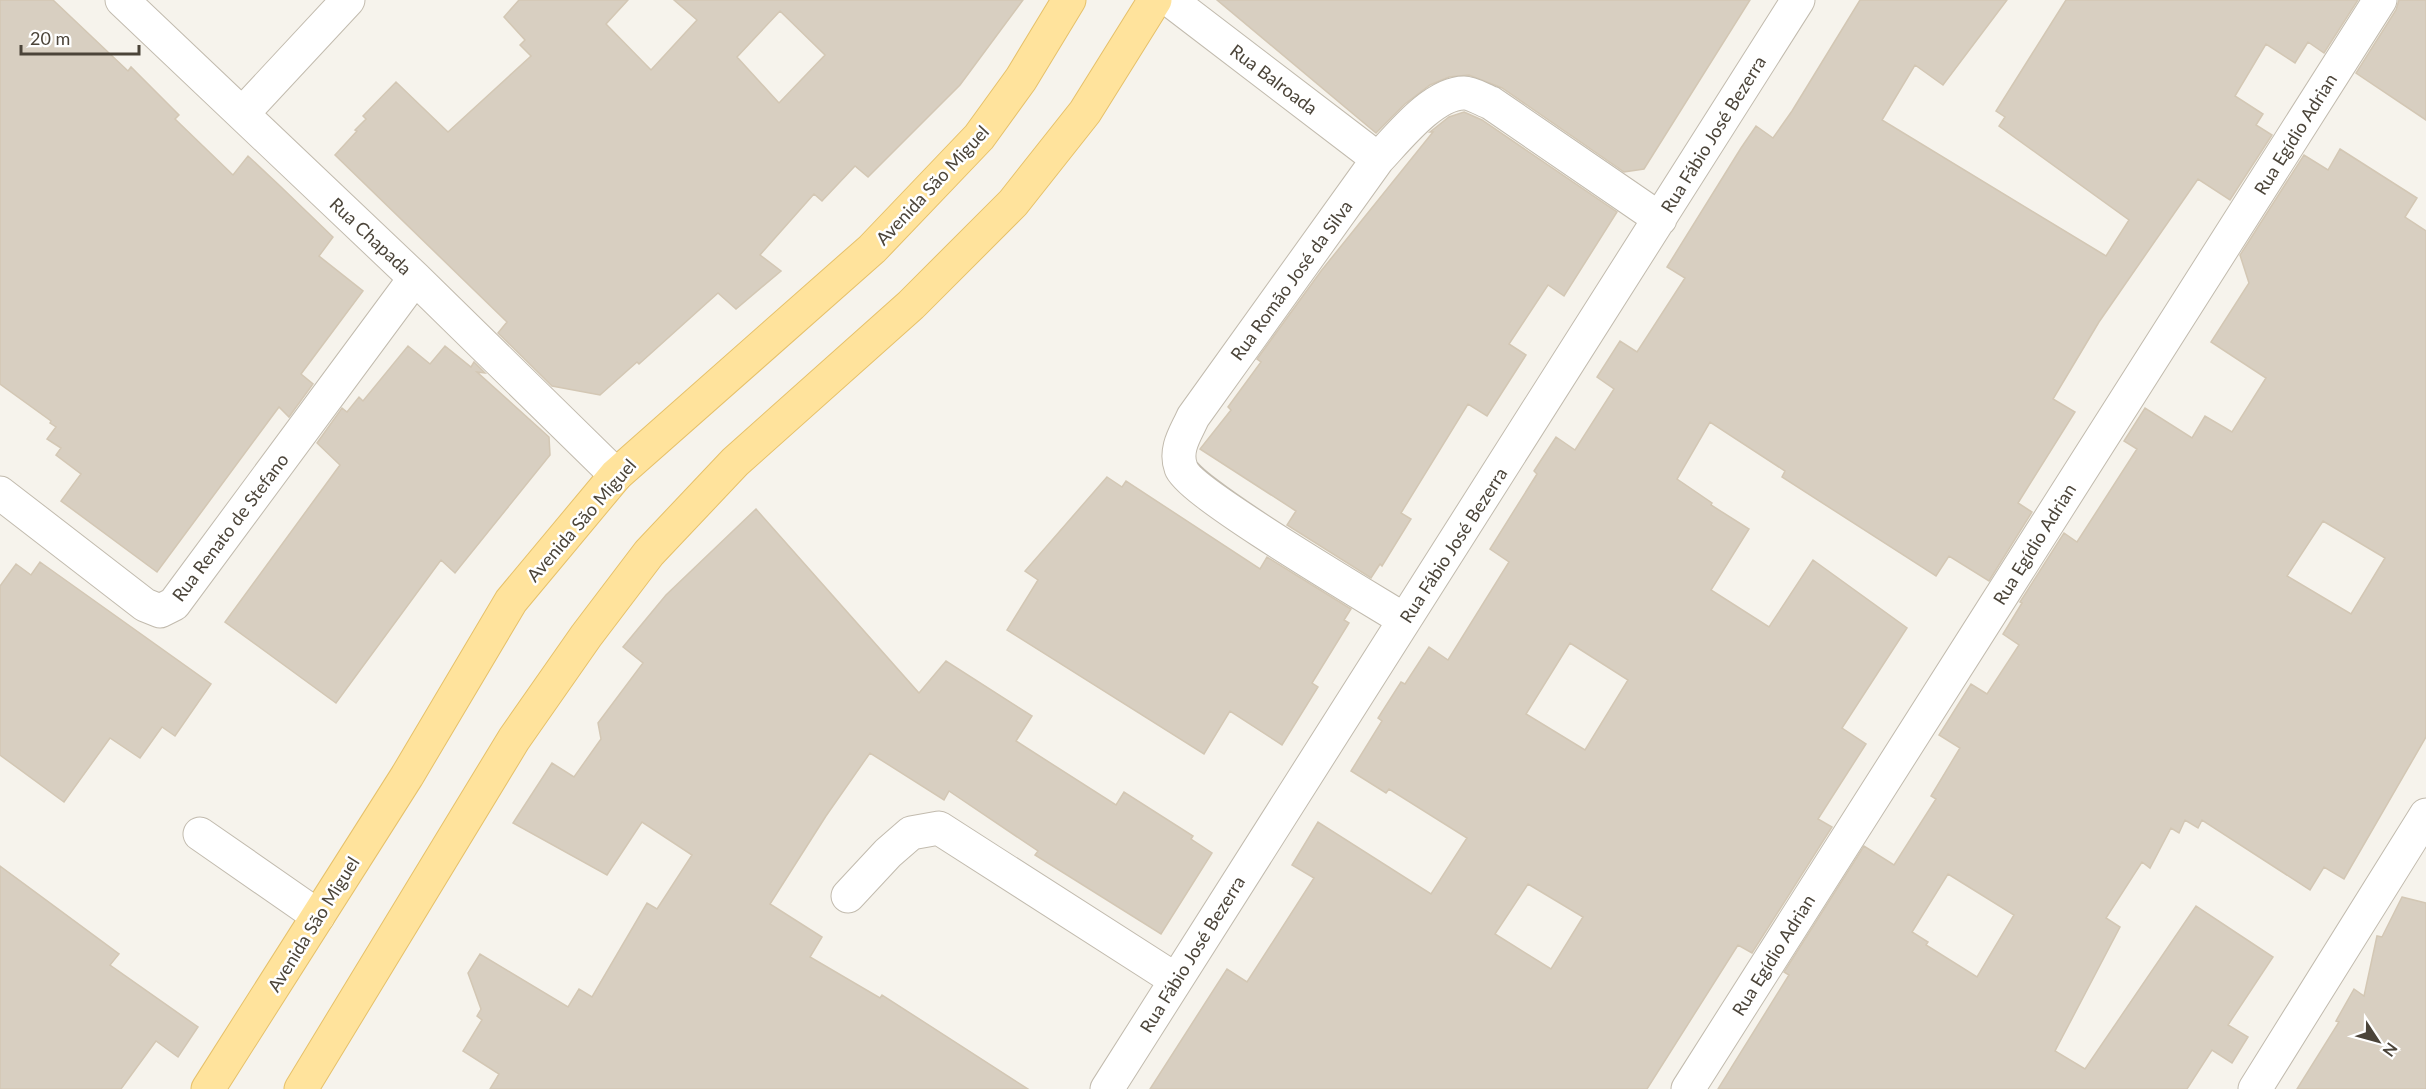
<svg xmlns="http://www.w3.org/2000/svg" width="2426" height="1089" font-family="Lato,sans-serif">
<rect width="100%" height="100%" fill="#f6f3ec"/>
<path fill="#d8cfc1" stroke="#d3c7b4" stroke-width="1.5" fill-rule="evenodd" d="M0 0H53L128 71 131 67 179 115 175 119 233 175 248 156 280 186 333 237 319 256 363 291 301 374 313 384 289 417 279 407 157 572 61 501 81 474 56 455 61 448 47 439 56 427 50 423 51 421 0 384Z
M519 0H628L606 24 651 70 697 20 674 0H1023L960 85 868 177 855 166 822 201 814 194 760 255 781 271 736 309 718 293 639 364 637 362 600 395 552 386 498 333 507 322 335 155 357 131 355 130 366 119 363 116 396 82 448 132 531 56 520 45 525 40 504 17ZM780 11 825 55 779 103 737 57Z
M1217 0H1750L1644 169 1624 172 1502 88 1469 75 1449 77 1430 85 1405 104 1376 133Z
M1860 0H2007L1943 85 1915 65 1882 120 2106 256 2129 220 1999 126 2005 117 1996 111 2066 0H2358L2324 53 2308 42 2295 63 2266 44 2235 96 2263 114 2256 125 2272 135 2230 200 2198 179 2099 322 2053 399 2075 412 2018 503 2032 512 1989 581 1949 556 1936 576 1782 477 1785 471 1710 422 1677 479 1712 503 1711 505 1749 529 1711 590 1769 627 1813 560 1907 628 1842 728 1866 744 1818 819 1832 827 1752 953 1738 945 1647 1089H1150L1227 969 1247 982 1314 878 1292 865 1318 822 1431 894 1467 838 1389 789 1386 793 1351 771 1382 721 1378 718 1401 682 1405 684 1429 647 1448 660 1509 562 1490 549 1537 474 1534 471 1556 437 1575 450 1614 389 1597 377 1620 341 1637 352 1685 278 1667 267 1741 148 1756 126 1773 138 1792 111ZM1570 643 1628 680 1585 750 1526 714ZM1528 884 1583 917 1551 969 1495 934Z
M2399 0H2426V120L2356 73 2396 10Z
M1464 112 1482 120 1617 212 1564 296 1548 285 1509 344 1526 355 1487 416 1468 404 1401 513 1411 519 1382 566 1380 564 1371 578 1287 525 1296 511 1200 449 1231 410 1228 407 1261 362 1257 359 1321 271 1433 132H1430L1449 117Z
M2340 149 2417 198 2405 217 2426 231V737L2344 879 2324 867 2310 890 2202 820 2198 828 2185 820 2179 833 2171 828 2150 868 2142 862 2106 918 2120 927 2055 1051 2085 1069 2196 906 2273 957 2228 1025 2248 1037 2232 1063 2212 1050 2187 1089H1718L1789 975 1784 972 1864 846 1894 865 1936 799 1931 796 1960 748 1939 735 1971 684 1987 694 2019 645 2003 634 2022 603 2020 602 2064 533 2077 542 2137 449 2124 441 2145 408 2192 438 2205 416 2232 432 2266 378 2211 342 2249 283 2240 255 2304 155 2328 170ZM2323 521 2385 558 2351 614 2287 576ZM1948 874 2014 915 1977 977 1926 945 1928 942 1912 932Z
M408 346 430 364 445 346 471 367 474 362 485 373 477 372 549 437 550 455 455 573 441 560 336 703 225 622 340 465 317 443 342 408 347 412 359 397 363 401Z
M1107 477 1122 487 1126 481 1260 569 1267 557 1351 609 1344 620 1349 623 1312 683 1318 687 1282 745 1230 711 1204 754 1007 630 1038 580 1025 571Z
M756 509 919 693 946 661 1032 716 1016 741 1116 805 1124 792 1193 836 1191 839 1212 853 1161 934 1035 855 1038 851 949 791 944 800 870 753 826 816 770 904 822 937 810 957 880 998 882 995 1028 1089H490L499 1074 463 1051 482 1020 477 1016 481 1009 468 973 480 954 568 1007 579 989 592 997 647 903 657 909 692 855 642 822 607 875 513 823 552 763 574 777 601 739 598 723 643 663 623 647 666 595Z
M40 562 211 684 175 736 162 727 140 758 110 738 64 802 0 755V586L16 564 31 575Z
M0 866 119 954 110 965 198 1027 178 1057 156 1041 121 1089H0Z
M2402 897 2426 903V1089H2297L2339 1022 2336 1021 2354 989 2364 996 2377 936 2382 937Z"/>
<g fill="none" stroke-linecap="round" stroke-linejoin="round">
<g stroke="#c2bbae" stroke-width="35">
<path id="minor" d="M122 0 415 278 616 475
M1170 0 1378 159
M242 114 348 0
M0 493 145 605 160 611 174 604 415 278
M1403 619C1371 599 1189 492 1181 468 1174 449 1186 433 1193 417L1378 159C1398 138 1433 93 1464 93 1472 93 1483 100 1491 103L1660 219
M200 834 318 916
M848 896 888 853 911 833 939 828 1176 980
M1107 1089 1798 0
M1688 1089 2380 0
M2255 1089 2426 815"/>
</g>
<g stroke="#e6c16a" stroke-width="35">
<path id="major" d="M208 1089 407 776 511 601 616 475 872 249 979 137 1021 79 1069 0
M301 1089 514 739 586 636 649 553 735 462 911 305 1013 203 1085 112 1155 0"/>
</g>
<use href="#minor" stroke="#fff" stroke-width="33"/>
<use href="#major" stroke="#ffe39c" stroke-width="33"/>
</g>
<g text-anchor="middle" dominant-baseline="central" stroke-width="5" stroke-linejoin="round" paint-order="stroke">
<g font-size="18" fill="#4b4439" stroke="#fff">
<text transform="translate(1274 79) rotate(37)">Rua Balroada</text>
<text transform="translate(1713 134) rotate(-58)">Rua Fábio José Bezerra</text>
<text transform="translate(2295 134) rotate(-58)">Rua Egídio Adrian</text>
<text transform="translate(932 185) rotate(-47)">Avenida São Miguel</text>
<text transform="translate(371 236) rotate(43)">Rua Chapada</text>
<text transform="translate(1291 280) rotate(-54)">Rua Romão José da Silva</text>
<text transform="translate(581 520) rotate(-49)">Avenida São Miguel</text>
<text transform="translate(230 527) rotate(-53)">Rua Renato de Stefano</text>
<text transform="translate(2034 544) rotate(-58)">Rua Egídio Adrian</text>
<text transform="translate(1453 545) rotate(-57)">Rua Fábio José Bezerra</text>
<text transform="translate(313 924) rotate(-58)">Avenida São Miguel</text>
<text transform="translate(1192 954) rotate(-58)">Rua Fábio José Bezerra</text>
<text transform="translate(1773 955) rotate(-58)">Rua Egídio Adrian</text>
</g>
</g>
<g transform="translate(2378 1041) rotate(126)" stroke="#ffffff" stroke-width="4.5" paint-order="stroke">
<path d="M0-4.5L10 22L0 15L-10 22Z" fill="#4b4439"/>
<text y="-9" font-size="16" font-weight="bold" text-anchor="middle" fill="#4b4439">N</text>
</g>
<path d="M21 45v9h118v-9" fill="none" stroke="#4b4439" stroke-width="3"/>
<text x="30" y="45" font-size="18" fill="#4b4439" stroke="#ffffff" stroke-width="4.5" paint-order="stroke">20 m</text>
</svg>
